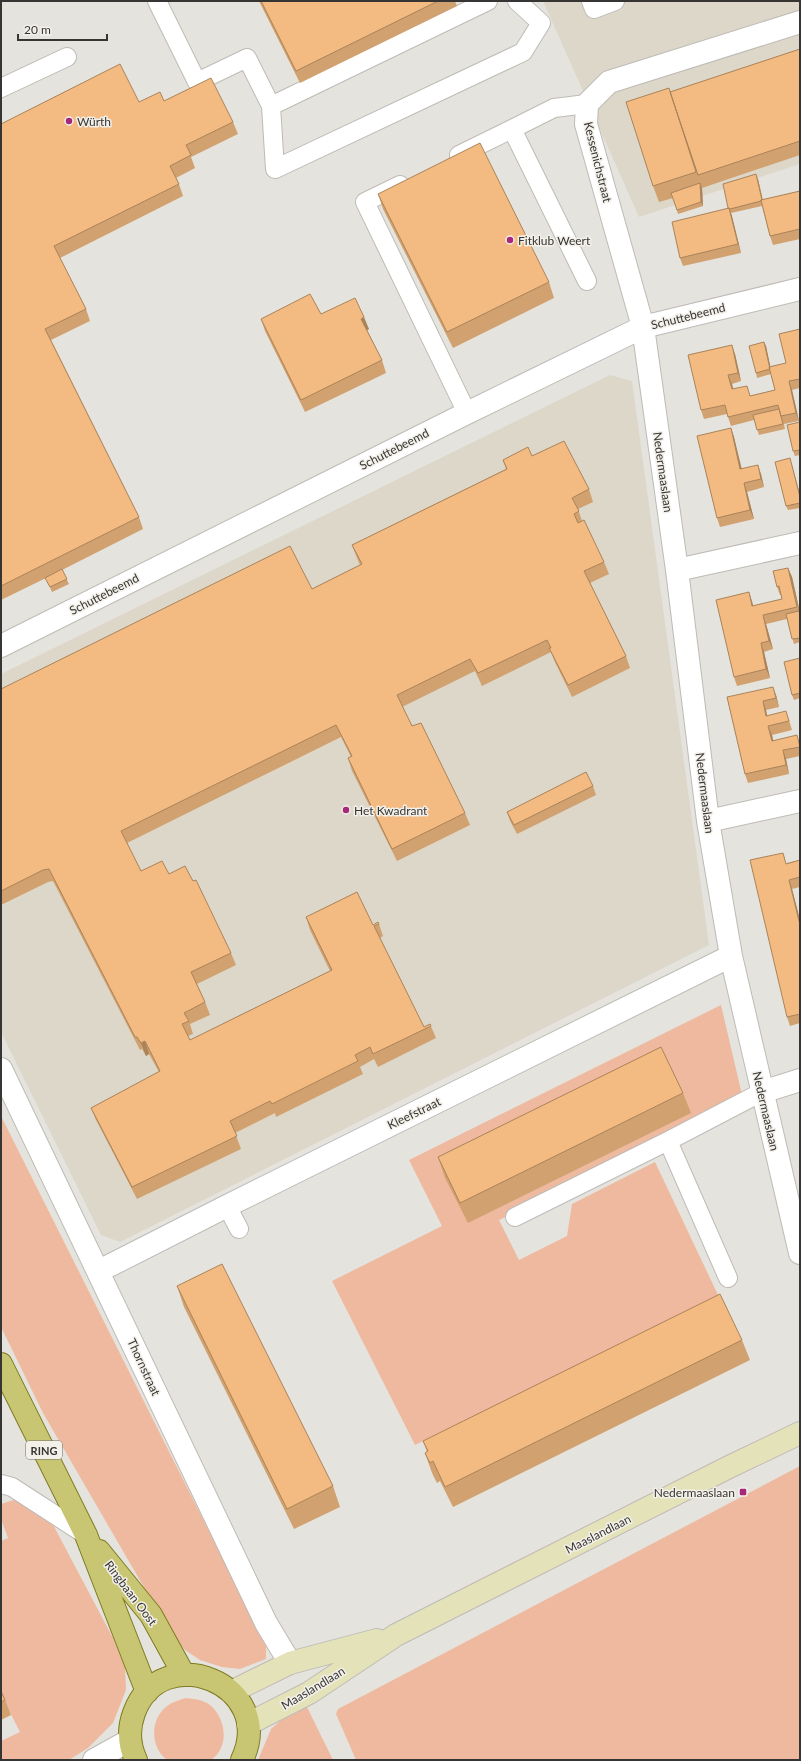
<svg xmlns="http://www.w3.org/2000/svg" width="801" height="1761" font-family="Lato,sans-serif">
<rect width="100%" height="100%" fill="#e5e3dd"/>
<path fill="#ddd7ca" d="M543 1H800V164L639 217Z
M610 375 632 381 709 945 120 1242 101 1235 1 1032V674Z"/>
<path fill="#efb9a0" d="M721 1005 743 1099 499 1220 519 1260 567 1236 572 1204 655 1162 719 1297 415 1445 332 1281 442 1226 409 1160Z
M1 1116 266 1645V1659L240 1669 222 1667 200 1660 185 1650 171 1634 43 1413 1 1327Z
M800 1466V1760H356L336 1714 338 1709Z
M23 1497 49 1517 113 1638 125 1667 126 1690 113 1723 88 1748 69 1760H1V1741L20 1732 1 1695V1541L8 1538 1 1519V1504Z
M186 1698C195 1699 203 1700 210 1705 226 1718 230 1747 211 1760H167C150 1747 150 1720 166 1707 172 1702 179 1700 186 1698Z
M307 1707 333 1760H258L271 1729 280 1721Z"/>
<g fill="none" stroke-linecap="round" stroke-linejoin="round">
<g stroke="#bebbb6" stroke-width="20">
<path id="lane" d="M157 1 197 82 247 58 271 106 275 169 523 52 541 23 517 1
M591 1 594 9 615 1
M1 88 67 57
M271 106 488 1
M459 155 512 129
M400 185 365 202 467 413
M587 281 512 129 554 108 587 104
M668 1141 728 1278
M227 1206 239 1229
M515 1217 668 1141 762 1092
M1 1484 12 1487 86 1535"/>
</g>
<g stroke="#bebbb6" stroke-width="24">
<path id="street" d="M800 22 609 82 587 104 586 124 643 327 677 570 708 821 731 956 800 1253
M677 570 800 543
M1 646 467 413 643 327 800 289
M708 821 800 801
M1 1069 266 1623 290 1663
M762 1092 800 1080
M99 1271 227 1206 731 956
M94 1760 130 1740"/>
</g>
<g stroke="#bebbb6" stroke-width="24">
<path id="secondary" d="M231 1692 290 1663 377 1640
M248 1724 309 1693 396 1635 729 1467 800 1433"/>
</g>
<g stroke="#7e7b20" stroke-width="24">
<path id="primary" d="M1 1364 86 1535 147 1692
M99 1551 151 1615 184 1675
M136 1760C129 1745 128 1729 134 1713 161 1638 278 1684 242 1760"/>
</g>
<use href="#lane" stroke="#fff" stroke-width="18"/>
<use href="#street" stroke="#fff" stroke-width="22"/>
<use href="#secondary" stroke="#e4e2b9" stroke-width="22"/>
<use href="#primary" stroke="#c9c673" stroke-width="22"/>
</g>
<path fill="#d1a16f" d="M259 1H455L457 6 300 83Z
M800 49V155L702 188 703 206 678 214 673 198 659 202 653 186 670 92Z
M164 101 233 122 238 134 191 157 195 168 176 178 179 184 183 196 60 258 86 309 90 321 51 340 139 517 143 529 62 570 69 584 52 592 46 578 1 600V124L139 102Z
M758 179 763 200 800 191V239L773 245 770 236 762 206 731 213 741 253 683 266 680 258 728 208Z
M378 194 549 282 554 298 453 348 383 209Z
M321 314 369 329 367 330 382 360 386 373 305 412 265 331 261 319Z
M800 329V388L792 390 799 421 784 424 785 429 759 435 754 420 731 426 727 414 704 419 701 410 735 354 741 381 732 384 733 389 751 396 775 390 771 374 757 378 756 373 766 346 770 367 786 363Z
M800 422V455L795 456 793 451Z
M731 428 734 437 741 469 761 474 764 487 747 492 754 519 720 527 717 518Z
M532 456 589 489 593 502 578 509 582 521 604 562 609 574 590 583 626 656 630 668 572 697 554 660 551 652 482 686 475 671 402 707 412 726 465 813 470 825 397 861 352 771 348 758 351 757 341 737 127 843 141 871 169 874 193 881 231 953 236 965 197 984 205 1002 210 1015 190 1024 193 1034 188 1036 190 1040 330 971 310 930 306 917 373 925 379 924 383 936 380 938 424 1027 430 1024 436 1038 378 1067 374 1059 360 1067 363 1074 276 1117 275 1113 235 1133 241 1149 137 1199 96 1120 91 1108 159 1072 149 1054 146 1056 142 1049 140 1050 53 881 48 882 1 905V689L312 589 360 565 357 558 352 545 506 469 503 460Z
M790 458 800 495V508L788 510 786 506Z
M788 568 792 577 800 613V642L794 644 787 619 766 624 773 649 764 652 770 678 737 686 734 677 752 601 753 606 782 599 781 595H780L777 587Z
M800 658V698L794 700 792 695Z
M776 695 779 707 766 710 767 715 789 720 792 730 772 735 773 740 800 743V756L786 759 789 774 748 783 745 774 727 697Z
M593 786 596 795 517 834 510 821 507 812Z
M800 860V887L792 889 800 920V1023L790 1026 787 1017V863Z
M683 1093 691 1113 468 1223 445 1178 438 1157Z
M177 1286 333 1486 340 1507 294 1529 184 1307Z
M742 1340 750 1360 453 1507 440 1481 437 1483 432 1473 425 1453 427 1452 423 1441Z
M1 1691 5 1700 11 1715 1 1720Z"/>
<path fill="#aa835a" d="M756 174 758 179 764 206 763 201Z
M700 183 702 188 703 206 701 202Z
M729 208 732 216 741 253 738 244Z
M364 317 369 329 366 331 361 319Z
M764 342 766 346 772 374 770 369Z
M732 345 735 354 741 381 738 373Z
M728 375 732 384 735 398 732 389Z
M789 381 792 390 799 421 796 413Z
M731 428 734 437 744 478 740 469Z
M790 458 800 495V497Z
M758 465 761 474 764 487 761 479Z
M744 483 747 492 754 519 750 510Z
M788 568 792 577 800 613V615Z
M749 592 752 601 755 615 752 606Z
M763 615 766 624 773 649 769 641Z
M761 643 764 652 770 678 766 669Z
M773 687 776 695 779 707 776 698Z
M763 701 766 710 769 724 766 716Z
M768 726 772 735 775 749 772 741Z
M783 750 786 759 789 774 786 765Z
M789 880 792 889 800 920V925Z
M145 1041 149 1054 146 1056 141 1043Z"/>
<path fill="#f3bb81" stroke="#aa835a" d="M261 1H438L296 71Z
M800 49V141L698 175 670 92Z
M120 64 139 102 160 92 164 101 211 78 233 122 186 145 191 155 170 166 179 184 54 246 86 309 45 329 139 517 1 586V124Z
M669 88 696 172 653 186 626 102Z
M480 143 549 282 447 332 378 194Z
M756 174 762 200H761V201L730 209 729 208H728L723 184Z
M700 183 701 202 677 210 671 193Z
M800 191V229L770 236 761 200Z
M729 208 738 244 680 258 672 222Z
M310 294 321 314 355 298 364 317 361 319 382 360 301 400 261 319Z
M800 329V379L789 381 796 413 781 416 778 405 728 417 725 405 701 410 688 355 732 345 738 373 728 375 732 389 747 386 750 396 775 390 769 367 786 363 779 334Z
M764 342 770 369 756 373 749 346Z
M779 409 783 424 757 430 753 415Z
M800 422V450L793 451 787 425Z
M731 428 740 469 758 465 761 479 744 483 750 510 717 518 697 436Z
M564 441 589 489 572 498 579 511 574 514 578 523 584 520 604 562 584 571 626 656 568 685 549 648H551L547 640 478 673 470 659 397 695 412 726 421 723 465 813 392 849 348 758 352 756 336 725 121 831 141 871 162 861 169 874 185 866 193 881 196 880 231 953 191 972 205 1002 184 1013 189 1021 182 1024 190 1040 332 970 306 917 357 892 373 925 378 922 379 924 374 926 424 1027 430 1024 431 1026 373 1054 370 1047 355 1055 358 1061 272 1104 270 1101 230 1121 237 1136 132 1187 91 1108 160 1071 145 1041 141 1043 137 1037H135L49 869 43 870 1 891V689L290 546 312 589 362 564 352 545 507 469 503 460 528 447 532 456Z
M790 458 800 497V503L786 506 775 462Z
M788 568 797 607 763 615 769 641 761 643 766 669 734 677 716 600 749 592 752 606 782 599 779 586 777 587 773 571Z
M62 569 67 579 50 587 45 578Z
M799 611 800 615V638L792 639 786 614Z
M800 658V693L792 695 784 662Z
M773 687 776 698 763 701 766 716 786 711 789 721 768 726 772 741 797 735 800 747 783 750 786 765 745 774 727 697Z
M586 772 593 786 514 825 507 812Z
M783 853 786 864 800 860V877L789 880 800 925V1014L787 1017 750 860Z
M661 1047 683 1093 460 1203 438 1157Z
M222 1264 333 1486 287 1509 177 1286Z
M720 1294 742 1340 445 1487 433 1461 430 1463 425 1453 428 1451 423 1441Z
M1 1691 5 1700 1 1702Z"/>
<g fill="#a6287a" stroke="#f3f0ea" stroke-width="1.5">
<circle cx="69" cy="121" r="4"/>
<circle cx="510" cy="240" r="4"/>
<circle cx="346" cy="810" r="4"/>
<rect x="739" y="1488" width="8" height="8" rx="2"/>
</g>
<g text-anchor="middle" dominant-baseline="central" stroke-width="3" stroke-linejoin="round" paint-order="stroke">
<rect fill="#f3f0ea" stroke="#6f6d6a" stroke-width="1" x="26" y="1441" width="36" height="18" rx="3"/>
<g font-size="11" font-weight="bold" fill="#363533">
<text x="44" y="1450">RING</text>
</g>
<g font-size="12" fill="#363533" stroke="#f3f0ea" text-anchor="start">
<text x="77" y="121">Würth</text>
<text x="518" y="240">Fitklub Weert</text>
<text x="354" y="810">Het Kwadrant</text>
<text x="735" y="1492" text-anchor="end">Nedermaaslaan</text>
</g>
<g font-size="12" fill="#363533" stroke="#f3f0ea">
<text transform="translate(598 162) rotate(76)">Kessenichstraat</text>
<text transform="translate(688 316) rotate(-14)">Schuttebeemd</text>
<text transform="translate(394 449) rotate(-27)">Schuttebeemd</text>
<text transform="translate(663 472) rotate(82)">Nedermaaslaan</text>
<text transform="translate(104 594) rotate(-27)">Schuttebeemd</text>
<text transform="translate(705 793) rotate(83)">Nedermaaslaan</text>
<text transform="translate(766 1111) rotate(77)">Nedermaaslaan</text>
<text transform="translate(414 1113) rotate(-26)">Kleefstraat</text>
<text transform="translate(144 1367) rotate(65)">Thornstraat</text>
<text transform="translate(598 1534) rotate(-27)">Maaslandlaan</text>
<text transform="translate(131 1593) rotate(53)">Ringbaan Oost</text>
<text transform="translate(313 1688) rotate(-31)">Maaslandlaan</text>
</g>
</g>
<rect width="801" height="1761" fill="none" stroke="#363533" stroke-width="4"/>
<path d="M18 34v6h89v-6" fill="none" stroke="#363533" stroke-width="2"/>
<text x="24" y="34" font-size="12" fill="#363533" stroke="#f3f0ea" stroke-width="3" paint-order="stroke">20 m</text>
</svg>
